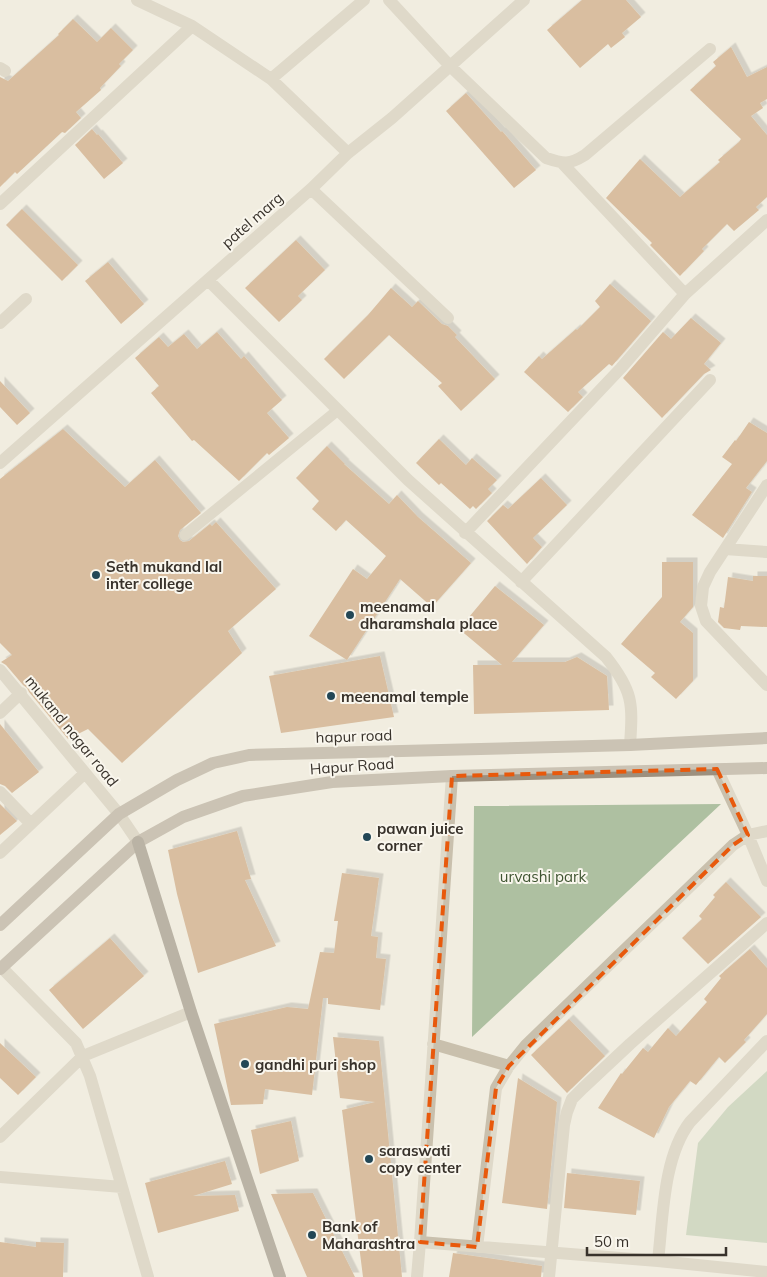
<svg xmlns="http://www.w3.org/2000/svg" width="767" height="1277" font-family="Mulish,sans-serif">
<defs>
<filter id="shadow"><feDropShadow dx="4.5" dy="-4.5" stdDeviation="0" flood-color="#0004"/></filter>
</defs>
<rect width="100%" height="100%" fill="#f1ede0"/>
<path fill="#aec0a1" d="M721 804 472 1037 474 806Z
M767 1071V1243L686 1235 698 1143 728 1107Z"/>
<path fill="#bc8653" filter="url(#shadow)" d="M582 0H626L641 17 622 33 625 37 611 48 608 44 580 68 547 30Z
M73 19 97 42 111 28 133 50 119 64 121 66 100 88 101 90 76 112 81 118 65 133 62 132 17 174 15 172 0 187V77L8 81 59 35 58 34Z
M731 47 747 77 767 67V99L760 103 763 108 751 116 767 135V197L756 207 759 210 734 231 727 224 702 249 704 251 680 276 650 245 652 243 606 198 640 159 680 197 720 162 718 160 739 142 741 139 690 90 716 66 713 62Z
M466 93 501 132 502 131 536 170 514 188 446 111Z
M92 129 97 135 98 134 123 163 104 179 75 145Z
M22 209 78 265 62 281 6 225Z
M296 240 325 270 298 296 302 300 279 322 245 288Z
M108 262 144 304 121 324 85 281Z
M610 284 651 321 612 366 609 364 578 392 583 397 568 412 524 372 539 356 542 359 576 329 577 330 600 307 595 301Z
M391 288 412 307 418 301 442 324 448 326 457 335 455 337 495 379 461 411 438 386 442 383 389 335 344 379 324 359 368 315Z
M691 318 721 343 704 364 711 370 704 374 662 418 623 378 663 332 671 339Z
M217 332 241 359 244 356 282 400 267 413 289 438 269 455 267 453 239 481 194 440 192 441 151 393 159 386 135 358 159 337 168 347 184 334 197 349Z
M0 381 30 413 17 425 0 407Z
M749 422 767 433V461L746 488 752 492 723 538 692 515 732 464 722 457 735 440 736 441Z
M63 429 125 487 155 460 201 513 180 530 178 536 180 540 183 542 189 541 210 524 212 526 216 522 276 589 228 631 242 653 122 763 88 729 68 739 29 692 27 688 23 685 6 665 1 662 12 655 0 643V479Z
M439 439 466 465 472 458 497 480 488 489 492 493 476 509 473 506 470 509 441 483 439 485 416 463Z
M327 446 345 464H344L389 504 397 495 418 517 471 563 432 607 400 579 347 660 309 636 353 569 367 579 386 556 346 520 336 531 312 509 319 501 296 478Z
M541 478 567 505 533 538 542 547 527 564 487 521 503 505 508 509Z
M662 562H693V607L680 622 693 633V681L676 699 651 677 655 673 621 644 662 597Z
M753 576H767V627L741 626 740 630 724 628 718 622 720 607 724 608 728 577 753 581Z
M495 586 544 625 512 662H565L577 657 607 676 609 710 474 714 473 665H502L459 629Z
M380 656 394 717 281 733 269 676Z
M0 724 39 772 12 793 5 786 0 784Z
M0 804 17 821 0 835Z
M237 831 251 879 245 880 276 946 198 973 177 894 168 850Z
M342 873 379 878 371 936 378 937 376 958 386 959 380 1010 328 1004V998H323L312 1095 265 1089 263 1104 231 1105 214 1024 287 1007 308 1009 320 952 334 953 338 921H334Z
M726 882 761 917 708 964 682 938 702 919 699 916 715 897 713 895Z
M110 938 144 976 83 1029 49 990Z
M750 949 767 968V1014L744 1040 746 1042 725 1063 719 1057 696 1085 690 1081 669 1107 654 1138 598 1108 621 1073 622 1074 643 1048 648 1052 668 1028 676 1036 707 1002 704 999 721 978 719 976Z
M569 1019 605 1056 567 1093 531 1055Z
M333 1037 379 1041 402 1277H363L342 1110 375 1102 340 1098Z
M0 1043 36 1077 18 1095 0 1078Z
M518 1078 557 1102 547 1209 502 1203Z
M291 1121 299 1161 260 1174 251 1130Z
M225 1161 232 1184 193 1196 235 1195 239 1211 158 1233 145 1183Z
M567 1173 640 1181 636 1215 564 1208Z
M313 1193 355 1277H307L271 1194Z
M0 1242 36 1247V1242L64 1243 63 1277H0Z
M453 1253 542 1266 541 1277H449Z"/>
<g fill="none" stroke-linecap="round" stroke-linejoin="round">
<path stroke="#c9c0ad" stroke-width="11" d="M185 535 338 410"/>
<path stroke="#c9c0ad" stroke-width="12" d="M137 0 192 26 271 79 348 153
M389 0 450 66 546 158C564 164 569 165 585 155L710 49
M0 68 5 71
M271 79 364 0
M563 164 685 294
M311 189 448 318
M0 204 192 26
M208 280 408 480 606 657C633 691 633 703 630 745
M0 323 26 299
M0 463 311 189 348 153 392 118 524 0
M767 485 710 572 703 587 701 606 706 621 767 685
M465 533 621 368 685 294 767 220
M725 549 767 552
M521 582 710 380
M0 670 119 814 138 842
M0 713 21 693
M717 769 748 835 767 881
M0 792 31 824
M0 853 85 773
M1 967 76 1043 90 1076 148 1277
M433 1044 509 1066
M0 1137 83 1056 191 1012
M0 1177 122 1187
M420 1242 452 776
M477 1247 496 1088 509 1066 526 1045 733 845 748 835 767 831
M658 1261 767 1272
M417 1277 420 1242 658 1261C663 1218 663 1157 690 1122L767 1041
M549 1277 564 1125 567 1112 572 1099 583 1088 630 1044 767 923"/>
<path stroke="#9d907e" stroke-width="12" d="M0 925 119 814 177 780 213 763 249 755 630 745 767 738
M0 969 138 842 183 817 243 796 332 782 452 776 767 768"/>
<path stroke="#786d5d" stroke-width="12" d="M138 842 191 1012 280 1277"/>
</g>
<path d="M0 0H767V1277H0ZM717 769 748 835 733 845 509 1066 496 1088 477 1247 420 1242 452 776Z" fill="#f1ede0" fill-opacity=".55" fill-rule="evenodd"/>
<path fill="none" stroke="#e8590c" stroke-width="4" stroke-dasharray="10 6" stroke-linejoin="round" d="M717 769 748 835 733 845 509 1066 496 1088 477 1247 420 1242 452 776Z"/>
<g fill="#234756" stroke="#f9f6ed" stroke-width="2">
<circle cx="96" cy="575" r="5"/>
<circle cx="350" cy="615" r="5"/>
<circle cx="331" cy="696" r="5"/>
<circle cx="367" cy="837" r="5"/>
<circle cx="245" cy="1064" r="5"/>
<circle cx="369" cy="1159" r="5"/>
<circle cx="312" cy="1235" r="5"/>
</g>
<g text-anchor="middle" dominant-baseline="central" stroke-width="4" stroke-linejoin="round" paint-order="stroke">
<g font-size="15" fill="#38322b" stroke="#f9f6ed">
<text transform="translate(252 220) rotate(-41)">patel marg</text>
<text transform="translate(72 731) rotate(51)">mukand nagar road</text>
<text transform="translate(354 736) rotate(-2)">hapur road</text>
<text transform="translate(352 766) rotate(-4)">Hapur Road</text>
</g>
<g font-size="15" font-weight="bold" fill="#38322b" stroke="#f9f6ed" text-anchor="start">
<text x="106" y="566">Seth mukand lal<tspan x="106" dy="17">inter college</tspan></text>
<text x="360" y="606">meenamal<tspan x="360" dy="17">dharamshala place</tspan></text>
<text x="341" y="696">meenamal temple</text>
<text x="377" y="828">pawan juice<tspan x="377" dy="17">corner</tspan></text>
<text x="255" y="1064">gandhi puri shop</text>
<text x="379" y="1150">saraswati<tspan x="379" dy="17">copy center</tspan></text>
<text x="322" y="1226">Bank of<tspan x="322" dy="17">Maharashtra</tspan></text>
</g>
<g font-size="15" fill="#3f5431" stroke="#f9f6ed">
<text x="543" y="876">urvashi park</text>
</g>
</g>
<path d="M587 1247v8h139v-8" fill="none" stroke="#38322b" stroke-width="2.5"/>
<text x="594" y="1247" font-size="15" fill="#38322b" stroke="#f9f6ed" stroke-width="4" paint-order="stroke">50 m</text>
</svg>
